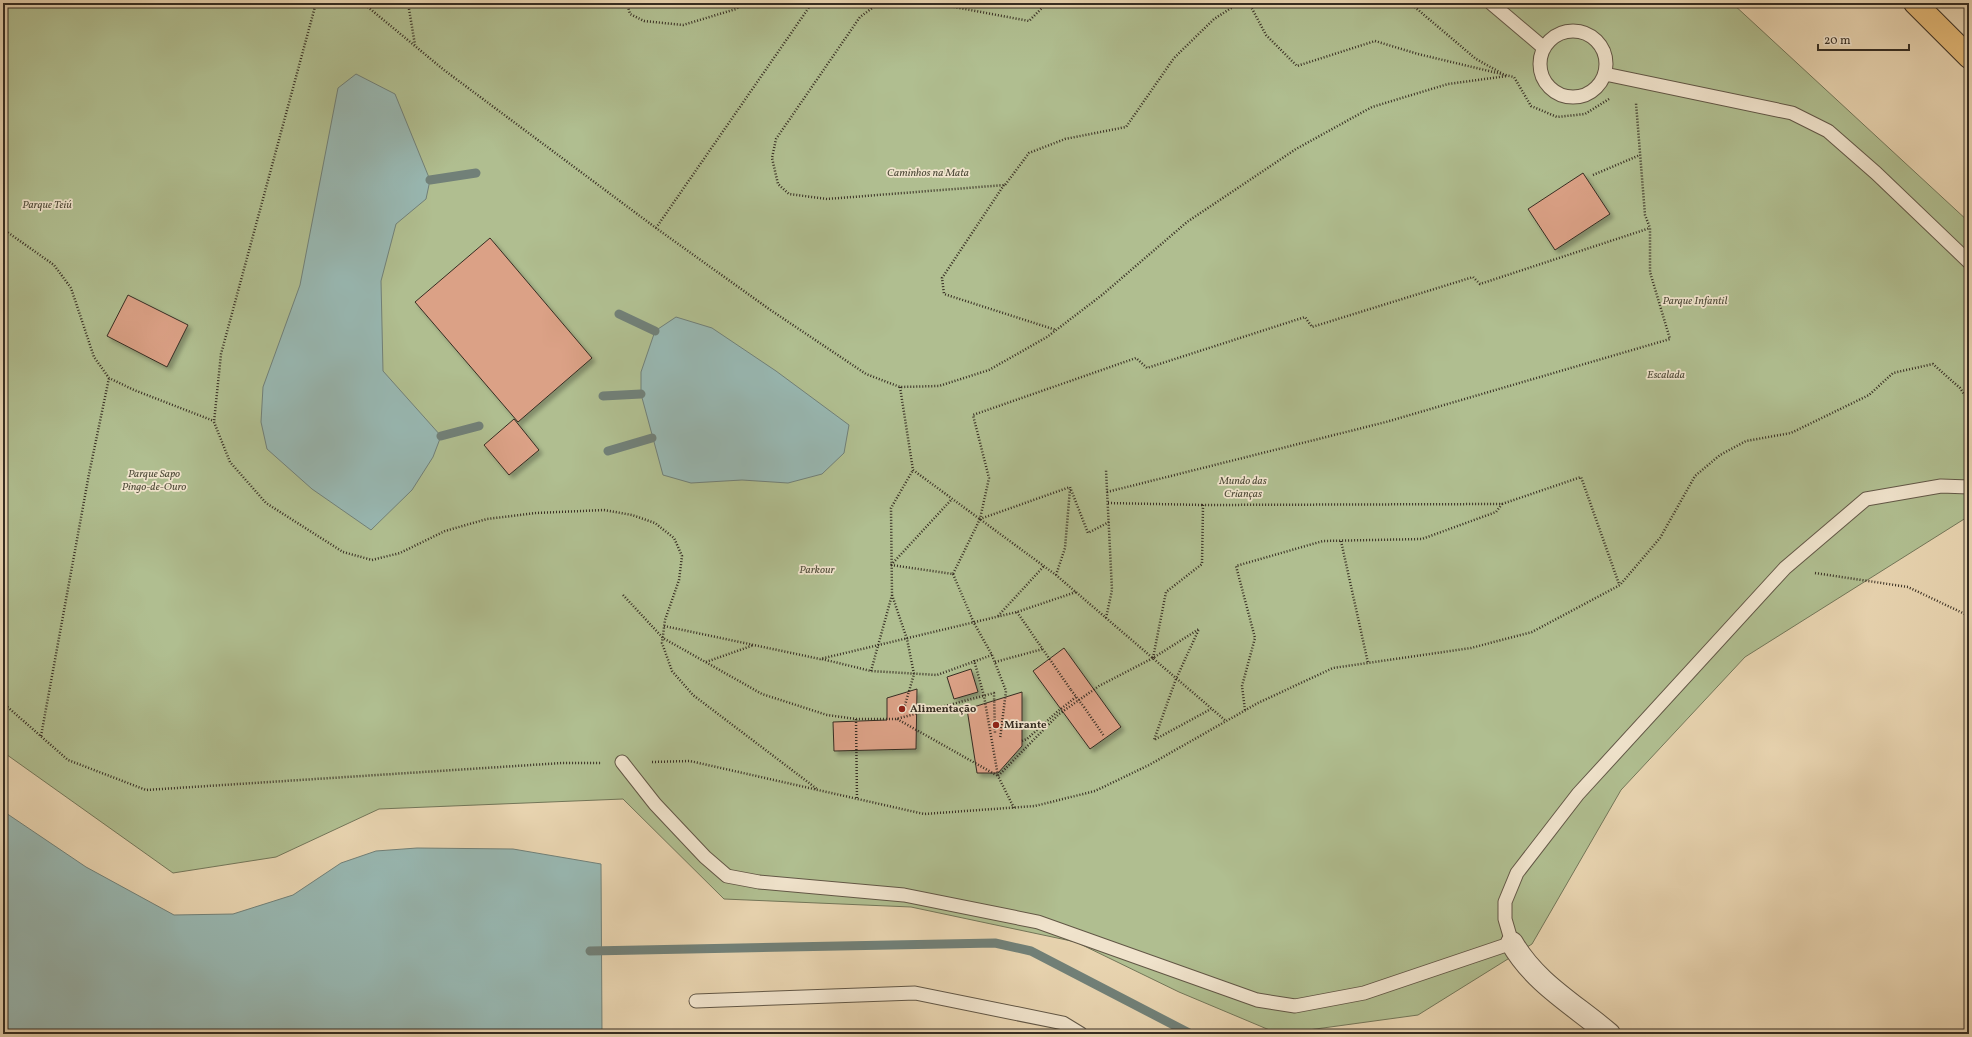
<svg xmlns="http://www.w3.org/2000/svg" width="1972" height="1037" font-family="Vollkorn,serif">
<defs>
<filter id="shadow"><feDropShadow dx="3.5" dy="3.5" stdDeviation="2" flood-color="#0004"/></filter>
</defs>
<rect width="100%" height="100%" fill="#e8d4b0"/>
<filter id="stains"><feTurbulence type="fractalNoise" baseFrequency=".005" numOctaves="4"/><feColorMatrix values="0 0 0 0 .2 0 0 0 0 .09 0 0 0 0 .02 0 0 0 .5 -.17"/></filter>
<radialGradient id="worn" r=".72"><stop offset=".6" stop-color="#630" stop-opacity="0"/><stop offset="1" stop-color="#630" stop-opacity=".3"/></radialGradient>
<path fill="#b0be90" stroke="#737659" d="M3 3H1732L1969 222V516L1745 657 1621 790 1532 944 1418 1015 1279 1034 1179 992 1076 942 911 907 724 899 623 799 379 809 276 857 173 873 3 752Z"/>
<path fill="#98b7b1" stroke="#718078" d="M356 74 395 94 430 180 426 199 396 224 381 281 383 371 441 436 433 457 412 490 371 530 312 489 267 449 261 422 263 387 300 285 338 88Z
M676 317 712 328 776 371 849 425 844 453 822 474 788 483 742 480 691 483 663 475 641 394V372L655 331Z
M3 811 86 867 174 915 233 914 293 895 341 863 376 851 417 848 513 849 601 864 602 1034H3Z"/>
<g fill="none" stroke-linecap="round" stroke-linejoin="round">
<path stroke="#718078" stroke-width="9" d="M430 180 476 173
M619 314 655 331
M603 396 641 394
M441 436 479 426
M608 451 652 438
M590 951 995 943 1031 951 1191 1034"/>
</g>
<path fill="#dba186" stroke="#362d22" filter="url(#shadow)" d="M1583 173 1610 214 1555 250 1528 209Z
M490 238 592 358 518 422 415 302Z
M128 295 188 325 167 367 107 336Z
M514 419 539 450 509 475 484 445Z
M1064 648 1121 727 1090 749 1033 671Z
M971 669 978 692 954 699 947 677Z
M917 689 916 749 834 751 833 722 887 720V698Z
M1022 692V746L998 773H977L967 709Z"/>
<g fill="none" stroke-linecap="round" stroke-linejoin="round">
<g stroke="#625746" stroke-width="15">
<path id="service" d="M1491 3 1544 48
M1540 64a33 33 0 1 1 66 0a33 33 0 1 1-66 0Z
M1605 74 1792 113 1828 131 1876 173 1969 262
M622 762 655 804 705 857 727 876 759 882 904 895 1038 922 1257 1000 1295 1006 1364 993 1512 943 1505 919V902L1517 873 1578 794 1785 568 1866 499 1941 486 1969 487
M696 1001 915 993 1063 1023 1081 1034"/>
</g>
<g stroke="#625746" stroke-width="24">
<path id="minor" d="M1512 943C1535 983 1575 1005 1609 1034"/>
</g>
<g stroke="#362d22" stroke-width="24">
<path id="motorway" d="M1915 3 1969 57"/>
</g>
<path stroke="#362d22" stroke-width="2.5" stroke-dasharray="1 2" stroke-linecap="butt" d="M316 3 221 354 214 422 230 462 266 503 343 552 372 560 400 553 445 531 487 519 536 513 604 510 632 515 655 523 674 538 682 556 679 580 665 620 662 643 672 671 693 695 817 789
M363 3 444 70 656 228 769 309 866 374 900 387 939 386 989 370 1047 337 1102 295 1187 222 1296 149 1372 107 1448 84 1507 76
M408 3 415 45
M627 3 630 14 644 21 683 25 736 9 744 3
M879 3 860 17 776 139 772 158 778 184 789 194 827 199 1005 185 1029 153 1065 139 1126 127 1174 58 1214 19 1239 3
M933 3 1029 21 1047 3
M1249 3 1266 35 1297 66 1375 41 1418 54 1514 77 1531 106 1557 117 1585 114 1609 99
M1410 3 1476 59 1503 74
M1593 175 1640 155
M1004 185 942 278 944 294 1056 330
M656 228 812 3
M3 229 54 265 71 288 94 357 109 378 134 390 214 421
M900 387 913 470 1056 575 1226 721
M1107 492 1386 422 1670 339 1650 272V228L1645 215 1636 103
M1108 503 1203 505
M1109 522 1088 533 1070 487 980 519 989 478 973 415 1136 358 1147 368 1305 317 1312 327 1473 277 1480 284 1650 228
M1341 541 1368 663
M891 565 953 574 980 519
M891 565 952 499
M1815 573 1908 587 1969 616
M1056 575 1065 548 1070 489
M623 595 663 638 762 694 827 715 856 719H896L994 693 995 733
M892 595 907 639 914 674 903 712
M1017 612 1071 690
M998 616 1044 566
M1106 618 1112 590 1106 470
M664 626 820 659 1017 612 1076 592
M992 655 1006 691 1000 739
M1153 658 1166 592 1202 564 1203 505 1502 504 1581 477 1619 584
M822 659 871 671 937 675 992 655 974 623 953 574
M974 660 984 696 998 776
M706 662 754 645
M995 662 1043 649
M871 671 892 595 891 508 913 470
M3 703 68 760 146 790 562 763H601
M1084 707 1104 736
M1245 710 1242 686 1255 638 1236 566 1323 541 1422 539 1496 512 1502 504
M856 719 857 799
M897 719 998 776
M41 736 89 474 109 378
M1022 741 1027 739 1057 712 1076 697
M652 762 690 761 924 814 1035 806 1095 791 1149 765 1258 703 1333 668 1471 648 1532 632 1620 585 1660 538 1695 476 1720 455 1746 441 1791 433 1869 395 1893 373 1933 364 1960 388 1969 401
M1014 808 998 776 1059 714 1099 686 1153 658 1199 629 1176 679 1154 740 1211 709"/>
<use href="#service" stroke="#f0e3cc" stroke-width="13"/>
<use href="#minor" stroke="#f0e3cc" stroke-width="22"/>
<use href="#motorway" stroke="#e4ba78" stroke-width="22"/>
<path stroke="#362d22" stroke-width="2.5" stroke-dasharray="1 2" stroke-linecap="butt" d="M1071 690 1084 707"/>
</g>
<g fill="#8f2418" stroke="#f0e3cc" stroke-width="1.5">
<circle cx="902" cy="709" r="4"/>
<circle cx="996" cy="725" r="4"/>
</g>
<g text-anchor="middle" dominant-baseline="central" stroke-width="3.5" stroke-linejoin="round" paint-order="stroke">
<g font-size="11" font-style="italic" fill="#4e4a38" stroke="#f0e3cc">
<text x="928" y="173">Caminhos na Mata</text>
<text x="47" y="205">Parque Teiú</text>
<text x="1695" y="301">Parque Infantil</text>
<text x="1666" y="375">Escalada</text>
<text x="154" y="474">Parque Sapo<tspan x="154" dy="13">Pingo-de-Ouro</tspan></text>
<text x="1243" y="481">Mundo das<tspan x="1243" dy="13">Crianças</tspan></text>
<text x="817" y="570">Parkour</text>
</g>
<g font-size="11" font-weight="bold" fill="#362d22" stroke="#f0e3cc" text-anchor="start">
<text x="910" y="709">Alimentação</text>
<text x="1004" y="725">Mirante</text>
</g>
</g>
<rect width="1972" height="1037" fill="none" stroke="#e8d4b0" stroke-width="16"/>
<rect x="4" y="4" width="1964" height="1029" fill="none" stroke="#362d22" stroke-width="2"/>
<rect x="8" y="8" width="1956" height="1021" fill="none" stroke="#362d22"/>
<path d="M1818 44v6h91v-6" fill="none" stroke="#362d22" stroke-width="2"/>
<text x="1824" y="44" font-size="12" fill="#362d22" stroke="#f0e3cc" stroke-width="3" paint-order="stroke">20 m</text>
<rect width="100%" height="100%" filter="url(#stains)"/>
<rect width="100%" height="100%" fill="url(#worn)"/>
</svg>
